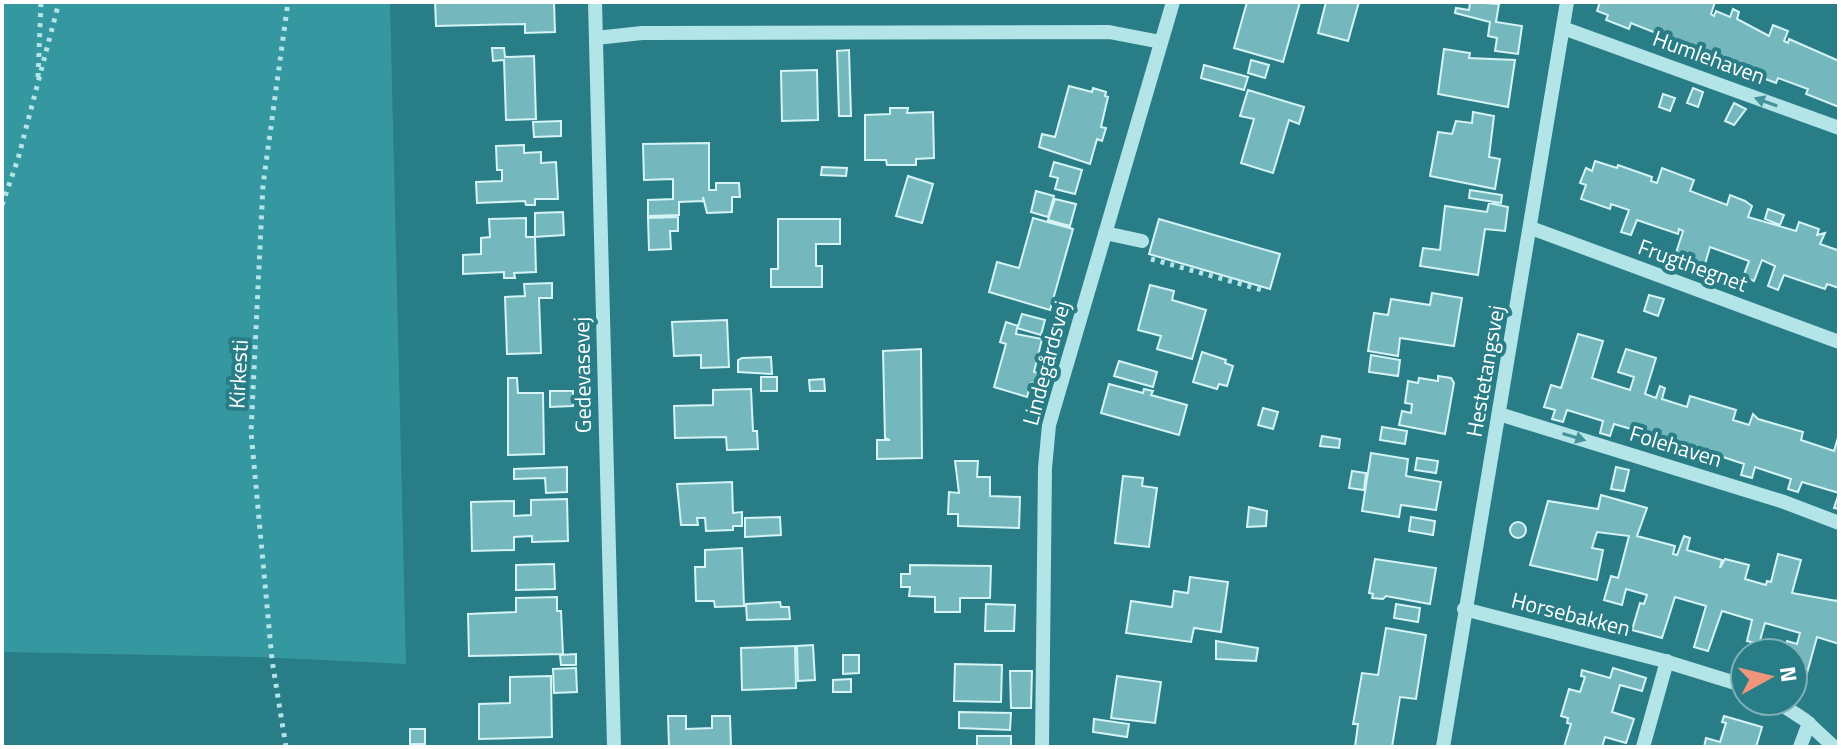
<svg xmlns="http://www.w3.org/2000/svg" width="1841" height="749" font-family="'Titillium Web',sans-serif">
<rect width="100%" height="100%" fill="#287d86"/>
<path fill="#35979f" d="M2 2H390L406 664 260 657 2 652Z"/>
<path fill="#74b8be" stroke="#d6f4f6" stroke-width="2" d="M435 2H554L555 32 525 33V24L436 26Z
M1247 2H1300L1283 62 1234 48Z
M1326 2H1359L1348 41 1318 33Z
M1470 2 1499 4 1496 22 1522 26 1518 54 1495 51 1497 38 1488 36 1490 22 1455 13 1456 8 1469 10Z
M1600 2H1715L1711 14 1714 16 1716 11 1730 17 1733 9 1739 12 1737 19 1769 36 1773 25 1788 31 1784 41 1788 43 1789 39 1839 61V107L1806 94 1808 89 1778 78 1776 83 1732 67 1735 62 1705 51 1703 56 1659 40 1661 35 1631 23 1629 29 1606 20 1608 15 1597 11Z
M492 48H504L505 57 534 56 536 119 506 120 504 60 493 61Z
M1444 49 1470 53 1469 58 1515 60 1508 107 1438 94Z
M849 50 851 116H839L837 51Z
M1251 60 1269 65 1265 78 1248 73Z
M1204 65 1248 77 1244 90 1201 78Z
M817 70 818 120 782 121 781 71Z
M1069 86 1092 92 1093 88 1106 92 1105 96 1108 97 1101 127 1106 128 1102 141 1097 139 1090 164 1039 147 1042 134 1055 137Z
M1693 88 1703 92 1698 107 1687 103Z
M1248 90 1304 107 1299 124 1289 120 1273 173 1241 163 1254 119 1240 116Z
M1663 94 1675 98 1670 111 1659 107Z
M1734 103 1746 109 1734 125 1725 121Z
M890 108H908L907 113 933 112 934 158 916 159V165H887L886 160H865V115L890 114Z
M1473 112 1494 116 1489 157 1500 159 1495 189 1430 176 1438 132 1452 134 1456 121 1472 123Z
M561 121V136L534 137 533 122Z
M709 143V190H716V183H739L740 197H732V212L707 213 703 197V201L679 202V215L648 216V200L673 199V179L644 180 643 144Z
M524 145V153L541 152V163L556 162 558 199H535V205H526L525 201 477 203 476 182 502 181V170H497L496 146Z
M1595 161 1617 168 1618 165 1652 177 1651 181 1657 183 1662 168 1694 180 1690 191 1727 205 1730 195 1745 201 1752 206 1748 217 1796 231 1799 222 1819 229 1817 235 1825 233 1820 244 1837 250 1839 247V288L1827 284 1825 289 1784 275 1778 290 1768 286 1775 266 1762 260 1754 281 1743 277 1749 261 1710 247 1705 264 1675 256 1683 231 1679 229 1678 234 1637 220 1631 235 1621 232 1629 210 1611 204 1610 209 1581 199 1586 185 1580 183 1586 168 1592 171Z
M1054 162 1082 170 1075 194 1055 189 1058 178 1050 176Z
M822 167 847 168 846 176 821 175Z
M908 176 933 184 922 223 896 216Z
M1470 190 1502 195 1501 203 1469 198Z
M1036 191 1054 196 1048 217 1031 212Z
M1055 199 1076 204 1070 226 1048 220Z
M1489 203 1508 207 1505 231 1485 229 1478 275 1420 266 1423 248 1440 250 1445 206 1487 212Z
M1768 209 1784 215 1780 225 1765 219Z
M563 212 564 235 535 237V213Z
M678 217V231H670L671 249 649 250 648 218Z
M526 218V237H535L536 272 514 273 515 278H504V272L463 274V255L481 254V238L490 237 489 219Z
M1033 218 1073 229 1050 310 989 292 997 262 1019 268Z
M778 219H840V244H816V266H822V287H771V269H778Z
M1159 219 1280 254 1270 289 1149 254Z
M552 283V298H539L541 353 507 354 505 297 525 296 524 284Z
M1150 285 1174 291 1172 300 1206 310 1192 359 1157 349 1161 336 1138 330Z
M1432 293 1462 298 1454 346 1400 338 1398 356 1368 351 1374 313 1388 315 1391 299 1430 305Z
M1649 295 1664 299 1658 316 1644 311Z
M1022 314 1045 320 1041 335 1017 328 1016 334 1042 339 1034 372 1039 373 1036 384 1031 383 1027 397 994 387 1006 344 1000 342 1006 322 1018 326Z
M727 320 729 367 701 368V355L674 356 672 322Z
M1578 334 1603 341 1592 378 1630 390 1634 377 1618 372 1626 349 1656 358 1645 394 1656 398 1660 386 1665 388 1662 399 1687 407 1690 396 1736 410 1733 420 1749 425 1753 414 1758 419 1803 432 1801 440 1834 451 1839 434V509L1834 508 1839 493 1802 482 1798 492 1788 489 1791 479 1755 467 1752 478 1741 475 1744 464 1708 452 1704 464 1694 461 1698 449 1661 438 1657 450 1647 447 1651 435 1614 424 1610 436 1600 433 1603 421 1567 410 1563 422 1552 419 1555 410 1544 407 1551 385 1561 388Z
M921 349 922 458 877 459V440H890L885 438 883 351Z
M1202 352 1226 360 1225 363 1233 366 1227 386 1219 384 1217 389 1193 382Z
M1371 355 1400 360 1398 376 1369 372Z
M771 357 772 374 738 372V360L742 358Z
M1119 361 1157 372 1153 387 1114 376Z
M1438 376 1451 378 1454 383 1445 434 1399 425 1402 411 1411 413 1412 404 1405 403 1408 381 1418 383 1419 378 1438 381Z
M761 377H777V391H761Z
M508 378H517L518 393H543L544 454 508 455Z
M824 379 825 391H810L809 380Z
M1109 384 1143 393 1144 389 1153 391 1151 395 1187 405 1179 435 1101 413Z
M751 389 753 431H757L758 449 727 450 726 437 675 438 674 406 713 405V390Z
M550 391H573V406L550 407Z
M1263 408 1278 412 1273 429 1258 425Z
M1382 427 1407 431 1405 444 1380 440Z
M1322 436 1340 439 1339 448 1320 446Z
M1371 453 1408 459 1406 476 1441 482 1436 510 1401 505 1399 517 1362 511Z
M1417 458 1438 461 1436 473 1415 470Z
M955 461H978L977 477H990V496L1020 497 1019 528 958 526V514H948L949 492 959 493Z
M567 467V492L546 493 545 478 514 479V469Z
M1616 467 1629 470 1624 491 1611 489Z
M1352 471 1366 473 1364 490 1349 488Z
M1123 476 1143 478 1142 486 1157 488 1149 547 1115 543Z
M732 482 733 513 742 512V526H733V530L706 531 705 518H697L698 525H681L677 484Z
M1601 495 1647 508 1637 536 1675 546 1673 554 1677 555 1684 536 1690 538 1687 550 1722 560 1720 568 1725 559 1749 565 1745 579 1766 585 1767 581 1771 582 1778 554 1801 560 1792 593 1837 601 1839 596V644L1817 637 1804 684 1793 681 1795 652 1785 649 1787 641 1797 644 1800 633 1765 623 1759 644 1747 641 1752 620 1722 611 1708 651 1694 647 1706 606 1675 597 1662 638 1632 630 1640 603 1644 604 1647 595 1626 589 1622 605 1604 600 1611 576 1618 578 1629 536 1597 532 1592 548 1603 550 1597 580 1530 565 1548 501 1598 509Z
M567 499 568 541 532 542V536L514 537V550L472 551 471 502 514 501V516L531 515V500Z
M1249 507 1267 511 1266 526 1247 527Z
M780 517 781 535 745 537V518Z
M1411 517 1435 521 1433 535 1409 531Z
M1510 530a8 8 0 1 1 16 0a8 8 0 1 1-16 0Z
M742 548 744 606 715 607 714 601H696L695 567H705V550Z
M1375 559 1436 568 1430 604 1386 596 1383 599 1372 598 1373 594 1369 593Z
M554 564 555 589 516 590V565Z
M910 565 991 566 990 598H960V612H935V597L909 596 910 587H901V574H910Z
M1190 577 1228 582 1221 632 1194 628 1191 642 1126 633 1131 601 1172 607 1174 591 1188 593Z
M557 597V611H561L563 654 469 656 468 614 516 612V598Z
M780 602 781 607H789L790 619 747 620 746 604Z
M986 604 1015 605 1014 631H985Z
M1396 604 1420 608 1418 622 1394 618Z
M1386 628 1426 635 1416 699 1400 697 1392 747H1355L1358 724H1353L1362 673 1378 675Z
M1216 641 1258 648 1256 661 1216 659Z
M813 645 815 680 798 681 797 646Z
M795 646 796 688 742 690 741 648Z
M576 654V665H561L560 655Z
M843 655H859V673L843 674Z
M955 664 1002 665 1001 702 954 701Z
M576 668 577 692 554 693 553 669Z
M1613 668 1646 678 1642 691 1620 685 1612 712 1634 719 1626 743 1605 737 1602 747H1564L1571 724 1567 723 1568 718 1561 716 1569 689 1580 692 1585 677 1581 676 1582 670 1610 678Z
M1010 671H1032L1031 708H1011Z
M551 676 552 737 479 739V704L510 703V677Z
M1117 676 1161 682 1155 723 1111 718Z
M851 679V692H833V680Z
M959 712 1011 713 1010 730 959 728Z
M668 716H686V729L712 728V716H730L731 747H669Z
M1724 716 1762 727 1756 747H1704L1706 738 1720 742 1726 723 1722 722Z
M1094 719 1129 724 1127 737 1093 732Z
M410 729H425V744H410Z
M977 736H1011V747H977Z"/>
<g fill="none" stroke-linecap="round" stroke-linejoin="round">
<path stroke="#b3e4e8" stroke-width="5" stroke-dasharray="4 6" stroke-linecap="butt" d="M38 77 41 2
M2 205 18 159 59 2
M1151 259 1262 290
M286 747 272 660 251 432 263 185 288 2"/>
<path stroke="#b3e4e8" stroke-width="14" d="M595 2 614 747
M1563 28 1839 128
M596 38 642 33 1109 32 1161 42
M1531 228 1839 342
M1105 233 1142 241
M1499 414 1784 502 1839 523
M1464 609 1661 660 1745 686
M1776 701 1805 720 1834 747
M1042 747 1045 468 1049 425 1173 2
M1443 747 1567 2
M1643 747 1667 661
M1800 747 1809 723"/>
</g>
<defs><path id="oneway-solid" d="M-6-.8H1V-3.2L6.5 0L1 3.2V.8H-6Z" transform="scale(2)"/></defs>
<g fill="#44929a">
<use href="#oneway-solid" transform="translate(1766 102) rotate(-160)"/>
<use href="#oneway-solid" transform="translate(1574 437) rotate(17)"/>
</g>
<g text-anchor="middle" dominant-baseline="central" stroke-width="8" stroke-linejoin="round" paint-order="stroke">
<g font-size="22" fill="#fff" stroke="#287d86">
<text transform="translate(1709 57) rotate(20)">Humlehaven</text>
<text transform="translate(1693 265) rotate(20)">Frugthegnet</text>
<text transform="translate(1046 363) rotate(-75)">Lindegårdsvej</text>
<text transform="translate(1485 371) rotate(-80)">Hestetangsvej</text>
<text transform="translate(238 374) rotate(-87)">Kirkesti</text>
<text transform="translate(582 375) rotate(-91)">Gedevasevej</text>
<text transform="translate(1676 446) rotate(17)">Folehaven</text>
<text transform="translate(1571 614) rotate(14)">Horsebakken</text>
</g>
</g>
<rect width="1841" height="749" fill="none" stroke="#ffffff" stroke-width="8"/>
<g transform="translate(1769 677) rotate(82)"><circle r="38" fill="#287d86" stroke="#7eb1b6" stroke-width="2"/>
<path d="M0-6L14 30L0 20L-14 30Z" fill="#f09579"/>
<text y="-12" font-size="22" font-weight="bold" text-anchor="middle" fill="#ffffff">N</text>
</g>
</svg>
